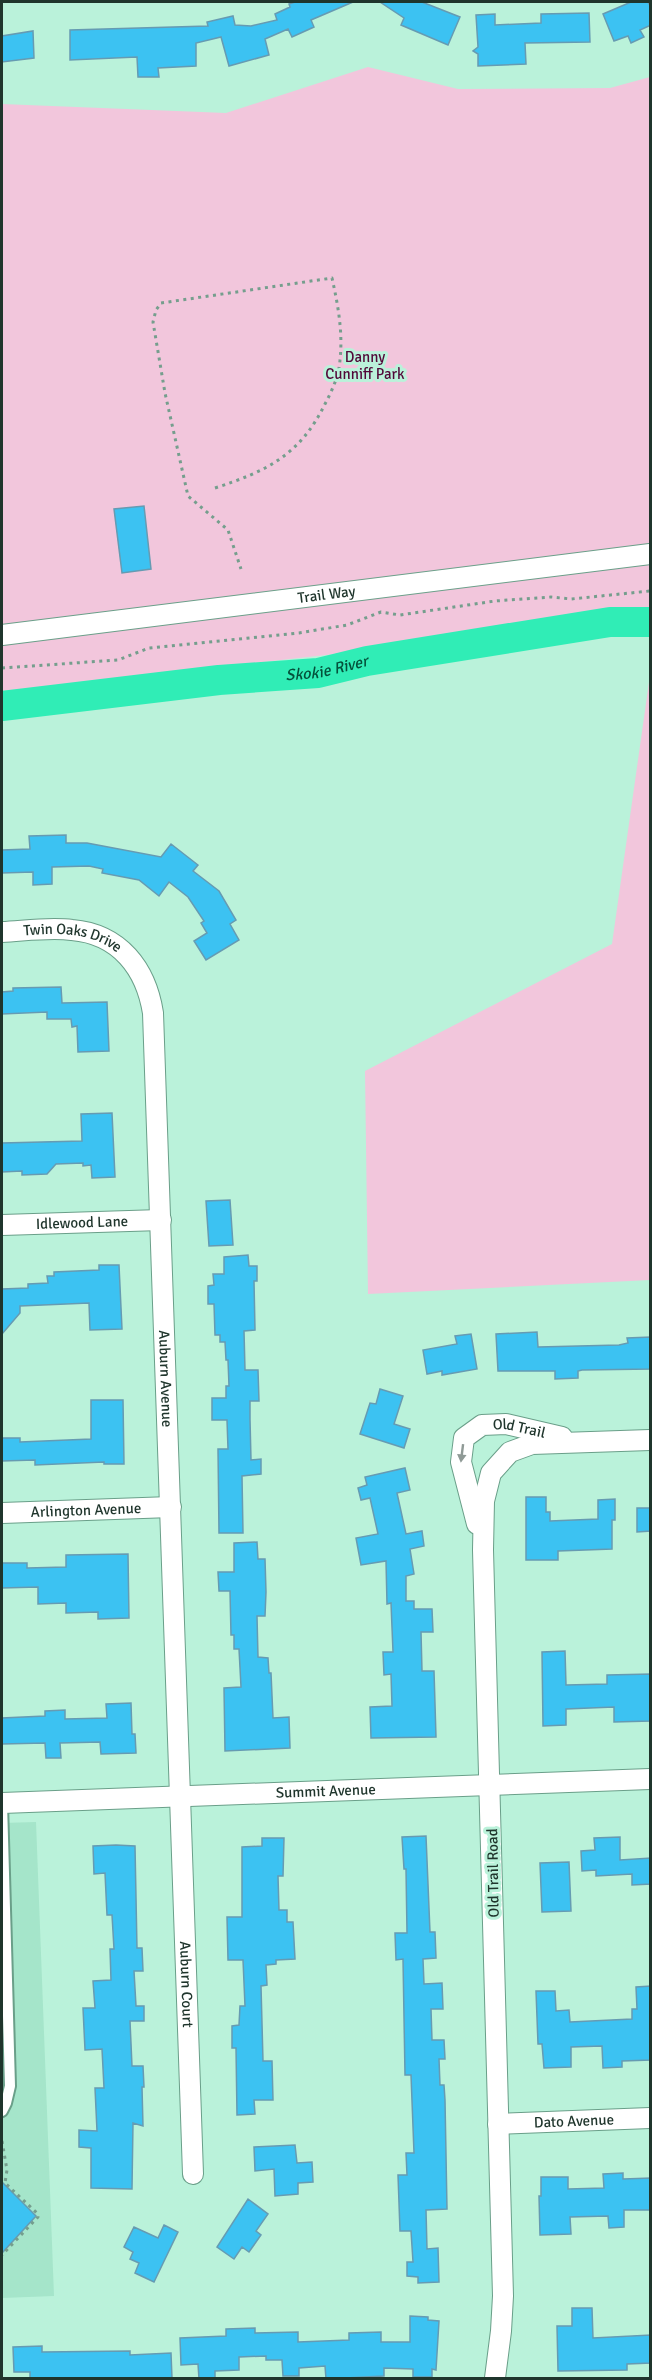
<svg xmlns="http://www.w3.org/2000/svg" width="652" height="2380" font-family="Signika,sans-serif">
<rect width="100%" height="100%" fill="#baf2da"/>
<path fill="#a5e5ca" d="M36 1822 54 2296 2 2298V1823Z"/>
<path fill="#f2c6dc" d="M368 67 458 89 610 88 650 77V619L2 691V104L226 113Z
M650 675V1280L368 1294 365 1071 612 944Z"/>
<g fill="none" stroke-linecap="round" stroke-linejoin="round">
<path stroke="#30edb6" stroke-width="30" id="s1" d="M2 706 219 680 318 673 367 661 610 622H650"/>
</g>
<path fill="#3cc2f2" stroke="#669bb2" stroke-width="1.5" d="M295 2H353L311 20 314 27 292 37 288 29 265 39 269 55 229 66 221 37 196 43V66L158 68 159 77H138L137 57 70 60V30L208 26 207 22 233 16 235 25 251 26 277 20 275 14 290 7 289 4Z
M380 2H422L460 17 448 45 401 25 404 18Z
M631 2H648L651 7V25L640 30 644 37 631 43 628 36 614 41 603 14Z
M589 13 590 42 525 43 526 64 478 66V54L473 51 478 47 476 15 495 14V25L541 23V14Z
M33 31 34 58 2 62V36Z
M144 506 151 569 122 573 114 509Z
M66 835V843H87L161 857 171 844 198 865 193 871 219 891 236 920 230 924 239 940 206 960 194 941 207 933 201 923 204 921 188 897 169 882 159 896 139 880 102 873 103 869 89 866 52 867V884L33 885V872L2 873V850L30 849 29 836Z
M61 987 62 1003 107 1002 109 1051 78 1052 77 1026 72 1027 71 1019H47V1012L2 1014V992L13 991V988Z
M112 1113 115 1177 92 1178 91 1165 83 1166V1163L56 1164 47 1174 22 1175V1171L2 1172V1143L82 1141 81 1114Z
M230 1200 233 1245 209 1246 206 1201Z
M248 1255 249 1266H257V1281H254L255 1330 244 1331 245 1370H258L259 1401H250V1419L251 1460 261 1459V1474L242 1476 243 1533H219L218 1449H228L227 1420H212V1398H226V1386H229L228 1360H226L225 1342H220V1335H215L214 1304H208V1286L214 1285 213 1274H224V1257Z
M99 1265H119L122 1329 90 1330 89 1303 20 1306V1313L2 1334V1289L28 1288V1284L48 1283 47 1276H54V1272L99 1270Z
M537 1332 538 1347 619 1345 628 1343 627 1338 651 1337V1369L582 1370 578 1371V1378L555 1379V1371H498L496 1334Z
M471 1334 477 1369 442 1375V1371L427 1374 423 1350 457 1344 455 1336Z
M380 1389 403 1396 394 1424 410 1429 404 1448 360 1434 370 1403 376 1404Z
M91 1400H123L124 1464H104V1462L35 1465V1460L2 1461V1438H20V1442L91 1439Z
M405 1468 410 1490 397 1493 406 1534 422 1531 424 1546 410 1549 414 1574 406 1576V1601H414V1609H432L433 1632H421L422 1671H434L436 1737 371 1738 370 1707 392 1706 391 1674 384 1675 383 1652H393L391 1603 387 1604 386 1561 361 1565 356 1538 378 1534 370 1498 361 1500 358 1488 367 1485 365 1477Z
M526 1497H546V1512H550V1521L598 1519V1500L615 1499V1520H612V1549L558 1551V1560H526Z
M637 1508H651V1531L637 1532Z
M257 1542 258 1559H265L266 1592 265 1616H257L258 1657 268 1658 269 1673H271L273 1718 289 1717 290 1748 225 1751 224 1688 241 1687 239 1649H234V1635H231L230 1591H219L218 1572H234V1543Z
M128 1554 129 1618 98 1619V1612L66 1613V1603L38 1604V1587L2 1588V1563H27V1568L66 1567V1555Z
M565 1651 566 1685 607 1684V1675L651 1674V1721L614 1722V1707L566 1709V1725L543 1726 542 1652Z
M131 1703 132 1734H135L136 1753 101 1754 100 1742 60 1743 61 1758H46L45 1743 2 1744V1718L45 1716V1711L65 1710V1719L107 1718 106 1704Z
M426 1836 430 1932H435L436 1958 423 1959 424 1984 442 1983 443 2009H431L432 2040H444L445 2059H439L440 2085H444L445 2100 447 2209 426 2210 427 2249 438 2248 439 2282 418 2283V2277L407 2276V2262H413L411 2231H400L398 2175H407L406 2153H414L411 2075H405L403 1959 396 1960 395 1933H407L406 1869H404L402 1837Z
M620 1837V1860L651 1858V1884L632 1885V1874L596 1876V1870L582 1871 581 1851 595 1850 594 1838Z
M262 1838H284L283 1876H278L279 1910H287V1922H293L295 1959 276 1960V1964L266 1965 267 1985 261 1986 263 2061H272L273 2100H254L255 2114 237 2115 236 2048H232V2026L239 2025 240 2006H245L243 1960H228L227 1917H242V1847L262 1846Z
M116 1845 135 1846 137 1948H142L143 1971H134L136 2006H144V2021H130L132 2066H143L144 2087H142L143 2126 133 2123 132 2189 91 2188V2148L79 2147V2130L97 2131 95 2088H104L102 2049 85 2050 83 2008H95L93 1981 111 1980 110 1949H114L112 1915H107L105 1873 94 1874 93 1846Z
M569 1862 571 1911 542 1912 540 1863Z
M651 1986V2060L622 2061V2067L603 2068 602 2046 571 2047V2067L544 2068 542 2044H538L536 1991H555L556 2011 569 2010 570 2022 632 2019V2009H637L636 1987Z
M295 2145 297 2163 312 2162 313 2182 298 2183V2194L275 2196 274 2169 255 2171 254 2147Z
M623 2173V2179L651 2178V2210H624V2227L609 2228 608 2216 570 2217 571 2234 540 2235 539 2196H541V2177H568V2189L604 2188 603 2174Z
M2 2182 36 2216 2 2253Z
M248 2199 268 2214 256 2231 261 2235 249 2252 242 2247 234 2259 217 2247Z
M164 2225 178 2232 154 2282 135 2273 139 2263 130 2259 133 2252 124 2247 134 2227 158 2238Z
M572 2308H592L593 2338 651 2335V2363L627 2364V2370L558 2371 557 2326H572Z
M410 2316 428 2317V2320L439 2321 436 2370 432 2369V2377H413V2369L384 2368V2376L326 2379 325 2366 299 2368V2376H283L282 2360H266V2356L239 2357V2370L215 2371V2379H199L198 2364 181 2365 180 2338 226 2336V2329L255 2328V2333L298 2332V2342L349 2340V2333L381 2332V2342H410Z
M42 2346V2352L130 2351V2355L171 2353 172 2378 30 2379V2372H14L13 2347Z"/>
<g fill="none" stroke-linecap="round" stroke-linejoin="round">
<g stroke="#6a9f89" stroke-width="14">
<path id="service" d="M2 2111 6 2103 10 2086 2 1803"/>
</g>
<g stroke="#6a9f89" stroke-width="22">
<g id="minor">
<path id="s2" d="M2 635 650 554"/>
<path id="s3" d="M2 932C24 931 49 927 72 930 120 934 146 969 153 1013L193 2174"/>
<path id="s4" d="M2 1225 161 1220"/>
<path id="s5" d="M2 1513 171 1507"/>
<path id="s6" d="M477 1524 461 1462 464 1438 482 1425 506 1424 562 1437"/>
<path id="s7" d="M2 1803 650 1779"/>
<path id="s8" d="M498 2124 650 2118"/>
<path d="M495 2378 501 2331 503 2296 483 1550 484 1501 491 1473 510 1452 532 1444 650 1440"/>
</g>
</g>
<path stroke="#759e8d" stroke-width="3" stroke-dasharray="3 4.5" stroke-linecap="butt" d="M215 488C267 471 300 455 325 404 332 391 339 375 340 360 343 332 338 305 332 278L161 303 156 310 153 322 165 393 188 496 228 530 241 569
M2 668 118 660 149 648 299 633 347 625 381 612 400 615 495 601 551 597 571 599 650 591
M2 2141 7 2170 5 2183 38 2214V2217L2 2255"/>
<use href="#service" stroke="#fff" stroke-width="10"/>
<use href="#minor" stroke="#fff" stroke-width="20"/>
</g>
<defs><path id="oneway-solid" d="M-6-.8H1V-3.2L6.5 0L1 3.2V.8H-6Z" transform="scale(1.5)"/></defs>
<use fill="#8f9a96" href="#oneway-solid" transform="translate(462 1453) rotate(97)"/>
<g text-anchor="middle" dominant-baseline="central" stroke-width="6" stroke-linejoin="round" paint-order="stroke">
<g font-size="15" fill="#520738" stroke="#baf2da">
<text x="365" y="357">Danny<tspan x="365" dy="17">Cunniff Park</tspan></text>
</g>
<g font-size="15" fill="#1f352c" stroke="#baf2da">
<text stroke="none"><textPath href="#s2" startOffset="327">Trail Way</textPath></text>
<text stroke="none"><textPath href="#s3" startOffset="72">Twin Oaks Drive</textPath></text>
<text stroke="none"><textPath href="#s4" startOffset="80">Idlewood Lane</textPath></text>
<text stroke="none"><textPath href="#s3" startOffset="562">Auburn Avenue</textPath></text>
<text stroke="none"><textPath href="#s6" startOffset="148">Old Trail</textPath></text>
<text stroke="none"><textPath href="#s5" startOffset="84">Arlington Avenue</textPath></text>
<text stroke="none"><textPath href="#s7" startOffset="324">Summit Avenue</textPath></text>
<text transform="translate(493 1873) rotate(-91)">Old Trail Road</text>
<text stroke="none"><textPath href="#s3" startOffset="1168">Auburn Court</textPath></text>
<text stroke="none"><textPath href="#s8" startOffset="76">Dato Avenue</textPath></text>
</g>
<g font-size="16" font-style="italic" fill="#04513b" stroke="#baf2da">
<text stroke="none"><textPath href="#s1" startOffset="327">Skokie River</textPath></text>
</g>
</g>
<rect width="652" height="2380" fill="none" stroke="#1f352c" stroke-width="6"/>
</svg>
